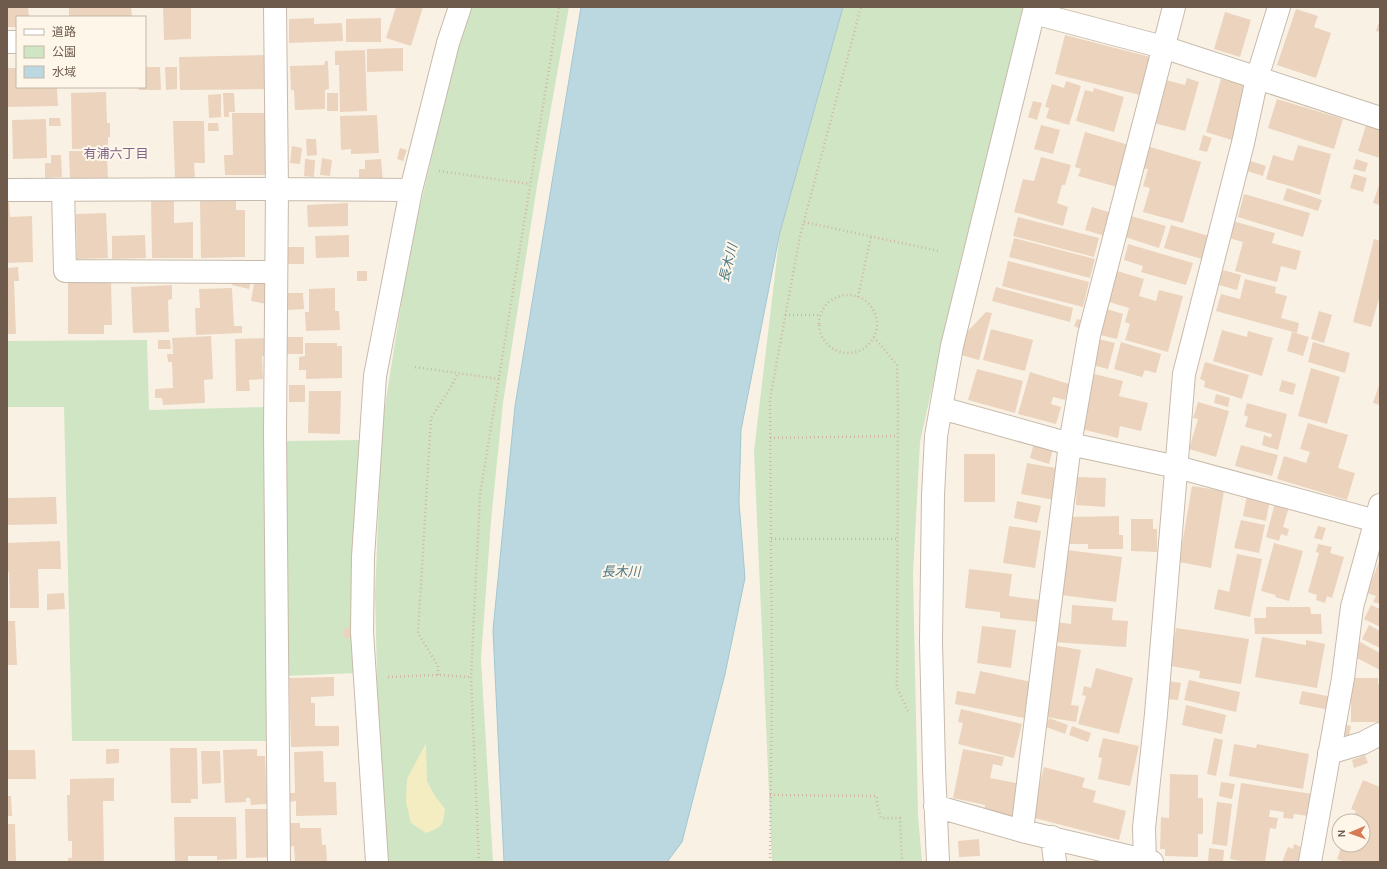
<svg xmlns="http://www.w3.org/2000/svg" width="1387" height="869" font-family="Karla,'Noto Sans JP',sans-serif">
<rect width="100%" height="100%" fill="#f9f2e4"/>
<path fill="#cfe5c4" d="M470 7H569L537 186 503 403 491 521 481 659 493 862H387L378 715 375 595 382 425 410 248 459 42Z
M843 7H1026L958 271 920 442 913 574 918 815 922 862H772L754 451 780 232Z
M147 340 149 410 266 407 269 741H72L64 407H7V341Z
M365 440 358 673 285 676V441Z"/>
<path fill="#f5edc2" d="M426 743 427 781 435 796 445 809C443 826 442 827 426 833L411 823 406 802 407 779Z"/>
<path fill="#bbd8e0" stroke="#a2c7d1" d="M581 7H843L780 232 741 430 739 502 745 578 725 674 682 842 667 862H504L493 630 515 406Z"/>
<path fill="#ebd3be" d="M7 7H28L29 17H17V27H7Z
M69 7H131L132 17H69Z
M163 7H191V39L164 40Z
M396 7H423L411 46 386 38Z
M1296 9 1318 16 1314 27 1331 33 1316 78 1277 65Z
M1225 12 1251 20 1240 57 1214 49Z
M314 18V24L342 23 343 41 289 43V19Z
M381 18V42H346V19Z
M1380 19V32L1376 31Z
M1065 35 1154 58 1144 96 1055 74Z
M403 48V71L367 72V49Z
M365 50 367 111 340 112 339 65H335V51Z
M268 55 269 89 180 90 179 57Z
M325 61H328L329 89 325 90V109L295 110 294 90H291L290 66 324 65Z
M145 67H160L161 90H139V87H145Z
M165 67H177V89L166 90Z
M7 68H17V87H57L58 106 7 107Z
M1187 78 1199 82 1185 131 1154 123 1166 80 1185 85Z
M1221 79 1247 86 1232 140 1206 132Z
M1066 81 1081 86 1069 125 1046 118 1049 108 1045 107 1052 84 1064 88Z
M1094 88 1124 97 1114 132 1076 121 1085 90 1093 92Z
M106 92 107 123H110V137H108V148L72 149 71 93Z
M223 93H234L235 112H229V117H224Z
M327 93H338V111H327Z
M221 94V117L209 118 208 95Z
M1277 99 1343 119 1334 149 1268 128Z
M1033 101 1042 103 1037 120 1028 117Z
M232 113H265L266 175H225L224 155H233Z
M377 115 379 153 351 154V149L341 150 340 116Z
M49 118H60L61 126H49Z
M46 119 47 158 13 159 12 120Z
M173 121H204L205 163H194L195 178 175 179Z
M1367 122 1380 127V158L1358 151Z
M208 123H218L219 131H208Z
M1041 125 1060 130 1053 154 1034 149Z
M1085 132 1129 145 1117 187 1078 176 1081 169 1075 167Z
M1203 135 1212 138 1207 152 1199 150Z
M306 139H316L317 155 307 156Z
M1298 145 1331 154 1320 195 1266 179 1273 155 1293 161Z
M292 146 302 148 300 164 290 163Z
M1147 146 1201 162 1183 223 1143 212 1150 188 1143 186 1148 169 1141 168Z
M400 148 407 150 403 161 397 159Z
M69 151H96V157H107L108 180H70Z
M51 155H61L62 177 45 178V163H51Z
M1041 157 1071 165 1065 185H1062L1057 203 1068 207 1063 226 1014 212 1023 179 1034 181Z
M322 158 332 160 330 176 320 175Z
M305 159 315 160 314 177 304 176Z
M381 159 383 182 359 183V169H365V160Z
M1356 159 1368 163 1365 172 1353 169Z
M1247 160 1266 166 1263 176 1244 170Z
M1354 174 1367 178 1363 192 1350 188Z
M1380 182V205L1373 203Z
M1287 188 1322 200 1318 211 1283 200Z
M1244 194 1310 213 1303 237 1238 217Z
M151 198H174V223L193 222V258H152Z
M236 200V210H245V257L201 258 200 201Z
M9 202 10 217 32 216 33 262 7 263V203Z
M348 203V226L308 227 307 205Z
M1092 207 1112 213 1105 236 1085 230Z
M106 213 108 258 77 259 76 214Z
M1131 216 1166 226 1159 248 1125 237Z
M1018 217 1099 238 1094 257 1013 236Z
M1233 221 1275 233 1272 243 1301 251 1296 270 1281 266 1277 282 1235 271 1243 242 1229 238Z
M1171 225 1209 236 1202 259 1164 248Z
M145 235 146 258 112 259V236Z
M349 235V257L316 258 315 236Z
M1014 238 1095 259 1090 278 1009 257Z
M1374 239 1380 241V295L1371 327 1353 322Z
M1128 244 1193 263 1186 285 1141 272 1143 266 1124 260Z
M288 247H304V264H288Z
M1008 261 1089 282 1083 307 1002 286Z
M18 267 19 281H14L16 334H7V268Z
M1223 270 1241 275 1237 290 1219 285Z
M357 271H367V281H357Z
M1117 271 1144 279 1139 296 1156 301 1159 290 1183 296 1168 352 1125 340 1130 324 1125 322 1129 308 1109 302Z
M111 277 112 325H104V334H68V278Z
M235 277 251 281 249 289 232 285Z
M255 278 270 281 266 304 251 301Z
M1245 279 1276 287 1275 293 1287 296 1281 318 1299 323 1297 333 1216 311 1221 294 1240 299Z
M172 285V299L168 300 169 332 133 333 131 287Z
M996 287 1073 308 1070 322 992 301Z
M232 288 234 326H242V333L196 335 195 308H200L199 289Z
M335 288V311H339L340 330 306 331 305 312H309V289Z
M288 293H303L304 309 288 310Z
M1107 309 1123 314 1117 339 1100 335Z
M1319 311 1332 315 1324 343 1311 339Z
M986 312 992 313 979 360 961 355 967 332Z
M1077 319 1084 321 1081 329 1074 326Z
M991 329 1033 340 1025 371 983 360Z
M1222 330 1247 337 1248 331 1273 338 1262 376 1213 361Z
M1292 332 1309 337 1303 356 1287 351Z
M211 336 213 379 204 380 205 403 163 405 162 398H155V389L173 388 172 362H168L167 354H173L172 338Z
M287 337H303V354H287Z
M267 338V356H262L263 379 249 380 250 391H236L235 339Z
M1099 339 1115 343 1108 369 1092 365Z
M158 340H170L171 349H158Z
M1121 342 1161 354 1156 373 1145 370 1142 377 1114 369Z
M1313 342 1350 353 1345 373 1308 362Z
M305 343H337V346H342V378L306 379V370H299V357L305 356Z
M1205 362 1249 375 1242 399 1204 387 1205 381 1200 379Z
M1311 368 1340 377 1327 424 1298 416Z
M977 369 1023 381 1015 413 968 400Z
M1030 372 1069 384 1065 400 1053 397 1051 404 1061 407 1056 424 1018 414Z
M1094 374 1123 381 1119 396 1148 403 1141 431 1120 426 1118 438 1081 429Z
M1282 380 1296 384 1293 395 1279 391Z
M1380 382V405L1373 403Z
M289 385H305V402H289Z
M309 391H341L340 434 308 433Z
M1216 394 1230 398 1228 407 1214 403Z
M1198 402 1229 411 1216 457 1189 449 1198 419 1193 418Z
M1247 403 1287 414 1278 450 1262 445 1264 435 1271 438 1272 434 1245 427 1248 417 1244 415Z
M1308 423 1348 435 1338 468 1355 473 1347 500 1277 479 1284 456 1306 463 1310 452 1300 449Z
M1034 443 1053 449 1049 464 1030 458Z
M1241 445 1278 455 1272 476 1235 466Z
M964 454H995V502H964Z
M1027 463 1061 469 1055 500 1021 494Z
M1077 477 1106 478 1105 507 1076 505Z
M1192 486 1224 491 1211 568 1179 562Z
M1247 495 1270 499 1266 521 1243 516Z
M56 497 57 524 7 525V498Z
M1017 501 1041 506 1037 523 1014 518Z
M1275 503 1289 507 1283 527 1289 529 1287 536 1281 534 1279 541 1266 537Z
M1119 516V535H1123V549H1088V544H1068V517Z
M1131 519H1153V529H1157V552L1131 551Z
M1241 520 1265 525 1259 553 1234 548Z
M1009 526 1041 531 1035 568 1003 563Z
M1318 526 1326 528 1322 540 1314 538Z
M60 541 61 569H38L39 608H10L9 572 7 573V543Z
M1274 543 1303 551 1289 601 1275 597 1276 595 1261 591Z
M1318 544 1332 547 1330 553 1344 557 1332 598 1327 596 1325 603 1316 600 1317 595 1308 592 1319 553 1316 552Z
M1067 550 1122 557 1116 602 1061 595Z
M1237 554 1262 559 1250 617 1214 609 1218 589 1229 592Z
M1380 559V604L1373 602 1376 596 1367 593Z
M969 569 1012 574 1009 596 1040 600 1038 622 1000 618V612L965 608Z
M64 593 65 609 47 610V594Z
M1072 605 1113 608 1112 620 1128 621 1126 647 1053 642 1055 622 1071 624Z
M1371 605 1380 609V627L1364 619Z
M1266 607H1310L1311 614H1321L1322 634H1255L1254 618H1266Z
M7 621H15L17 665H7Z
M1369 625 1380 631V648L1362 639Z
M982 626 1016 630 1011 668 977 663Z
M344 628H353V638H344Z
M1176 628 1249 639 1241 684 1199 678 1200 671 1170 666Z
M1262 637 1306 645V640L1325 644 1317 688 1255 677Z
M1360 642 1380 653V670L1353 656Z
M1053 645 1081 650 1071 705 1079 706 1076 722 1040 716Z
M1096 668 1133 678 1119 734 1078 724 1086 696 1082 695 1084 686 1091 688Z
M980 671 1031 682 1024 718 955 704 957 691 975 694Z
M334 677V696L311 697V703H315V726H339V746L291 747 289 678Z
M1351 678H1378V684H1380V722H1351Z
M1189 680 1240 692 1236 712 1184 700Z
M1169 681 1181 683 1178 700 1167 699Z
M1302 691 1332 697 1330 710 1299 704Z
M1186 705 1226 715 1222 734 1182 725Z
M961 709 1022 724 1014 758 958 744 963 723 958 722Z
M1049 718 1068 725 1065 734 1046 727Z
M1346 725 1351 726 1349 736 1344 735Z
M1072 726 1091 733 1088 742 1069 735Z
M1103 738 1139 746 1130 786 1098 779 1102 758 1098 757Z
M1214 738 1223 740 1216 776 1207 774Z
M1234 744 1256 748 1257 744 1309 754 1303 789 1229 776Z
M170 748H197L198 799H191V803H171Z
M106 749H119V763L106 764Z
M257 749V756H265L267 804 251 805 250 798H246V802L225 803 223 750Z
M963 749 1004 757 1002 766 993 764 990 778 1020 784 1013 818 984 812 985 805 953 798Z
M7 750H35L36 779H7Z
M201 751H220L221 783 202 784Z
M323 751 324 782H336L337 815 296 816V801L288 802 287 793H295L294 752Z
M1365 755 1368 763 1354 768 1352 760Z
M1044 767 1085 778 1082 787 1096 791 1093 802 1126 811 1119 840 1031 817Z
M1170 774 1198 775V798H1203V834H1198V857L1165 856V849H1160L1161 817 1169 818Z
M114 778V801H103L104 860 102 862H68V858H72V841H68L67 795H70V779Z
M1363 780 1380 787V862H1345L1337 859 1342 845H1363V821H1352L1356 811 1351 809Z
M1221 782 1235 784 1232 799 1219 796Z
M1241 783 1312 794 1309 816 1294 814 1293 819 1283 818 1284 812 1270 810 1269 817 1278 818 1276 829 1270 828 1265 862H1248L1230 859Z
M7 796H11L12 816H7Z
M1217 802 1232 804 1227 846 1212 844Z
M245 809H271L272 857 246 858Z
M174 817H236L237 859 217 860V856H188V862H175Z
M287 823H300V828H321L322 845H326L327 862H295L294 846 288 847Z
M7 824H15L16 862H7Z
M979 839 980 856 959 857 958 841Z
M1294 844 1301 847 1299 851 1303 853 1299 862H1282L1288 847 1293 849Z
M1209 848 1224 850 1223 862H1208Z"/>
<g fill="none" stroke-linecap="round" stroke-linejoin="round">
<g stroke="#c8baab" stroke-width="24">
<path id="minor" d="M275 7 277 189 275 432 279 862
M1034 13 1163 47 1380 118
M7 42H17
M7 190 277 189 411 190
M63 190 65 271 275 272
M941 408 1070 444 1177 467 1376 521
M1329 753 1363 743 1380 734
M935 806 1022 831 1152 862
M1022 831 1070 444 1089 335 1174 7
M1052 837 1055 862
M377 862 362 632 363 557 375 376 411 190 448 43 460 7
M938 862 934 768 931 641 933 495 936 436 952 346 1035 7
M1145 862 1144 828 1156 714 1184 374 1243 143 1257 78 1279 7
M1310 862 1343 678 1352 607 1380 505"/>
</g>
<path stroke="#d0b7a2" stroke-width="2.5" stroke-dasharray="1 3" stroke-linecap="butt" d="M439 171 530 184
M804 222 939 251
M819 324a29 29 0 1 1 58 0a29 29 0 1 1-58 0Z
M858 297 871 236
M785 315H820
M874 337 897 365 898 405 897 688 908 711
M415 367 499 379
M770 438 898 436
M771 539H898
M438 675V666L418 633 431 418 450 389 458 373
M388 677 438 675 471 677
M770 795 877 796V804L881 818H900L902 862
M479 862 471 677 480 495 559 7
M770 862 772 685 770 399 800 236 861 7"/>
<use href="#minor" stroke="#fff" stroke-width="22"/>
</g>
<g text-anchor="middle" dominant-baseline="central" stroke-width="4" stroke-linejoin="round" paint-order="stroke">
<g font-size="13" fill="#80658b" stroke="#fdf6e9">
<text x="116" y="153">有浦六丁目</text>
</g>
<g font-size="13" font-style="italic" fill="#4c7886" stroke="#fdf6e9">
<text transform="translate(728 263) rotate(-76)">長木川</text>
<text x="621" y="571">長木川</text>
</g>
</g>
<rect width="1387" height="869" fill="none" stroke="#6e5b4c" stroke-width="16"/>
<rect x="16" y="16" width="130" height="72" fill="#fdf6e9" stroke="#c4b8aa"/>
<rect x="24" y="29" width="20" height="6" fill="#ffffff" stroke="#c4b8aa"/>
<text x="52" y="36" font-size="12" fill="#6e5b4c">道路</text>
<rect x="24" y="46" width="20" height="12" fill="#cfe5c4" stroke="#c4b8aa"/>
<text x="52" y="56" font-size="12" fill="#6e5b4c">公園</text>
<rect x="24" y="66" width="20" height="12" fill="#bbd8e0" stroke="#c4b8aa"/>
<text x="52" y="76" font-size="12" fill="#6e5b4c">水域</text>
<g transform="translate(1351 833) rotate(268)"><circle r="19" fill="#fdf6e9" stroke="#c4b8aa"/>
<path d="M0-3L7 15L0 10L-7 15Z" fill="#d67b56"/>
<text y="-6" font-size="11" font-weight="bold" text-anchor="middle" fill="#6e5b4c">N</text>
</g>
</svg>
